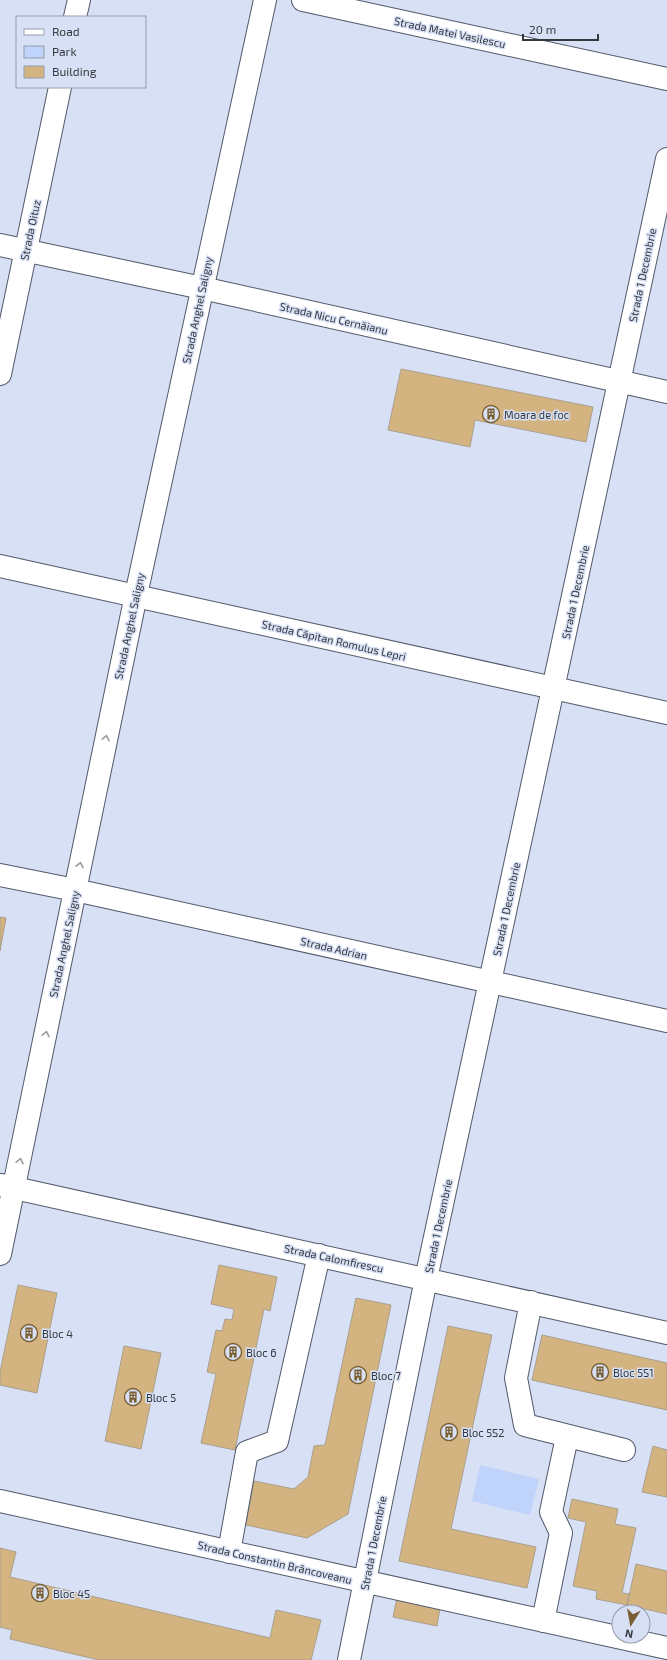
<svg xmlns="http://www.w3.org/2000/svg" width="667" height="1660" font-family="'Exo 2',sans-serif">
<rect width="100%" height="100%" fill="#d7e0f4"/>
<path fill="#c0d3fa" d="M480 1465 539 1479 530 1515 472 1501Z"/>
<path fill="#d3b481" stroke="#aa9f8d" d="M401 369 593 407 586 442 475 420 470 447 388 430Z
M0 917 6 918 0 951Z
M219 1265 277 1277 270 1311 264 1309 235 1450 201 1443 216 1374 207 1372 216 1330 222 1331 225 1319 232 1320 234 1309 211 1304Z
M18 1285 57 1293 37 1393 0 1385V1372Z
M356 1298 391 1305 348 1514 307 1538 246 1525 254 1481 294 1489 308 1477 314 1446 325 1445Z
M448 1326 492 1335 451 1529 536 1547 527 1588 399 1561Z
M542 1335 667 1363V1410L532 1380Z
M124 1346 161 1353 141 1449 105 1441Z
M653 1446 667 1450V1497L642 1492Z
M572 1499 618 1509 615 1524 636 1528 622 1593 629 1594 627 1605 596 1599 597 1591 573 1586 586 1522 568 1518Z
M0 1548 16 1552 10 1577 270 1638 276 1610 321 1620 311 1660H99L10 1639 12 1630 0 1627Z
M636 1564 667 1571V1614L627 1605Z
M398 1593 441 1602 437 1626 393 1617Z"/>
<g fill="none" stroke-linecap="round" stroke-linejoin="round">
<g stroke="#515969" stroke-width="24">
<path id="minor" d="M303 0 667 79
M75 17 79 0
M0 245 202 288 667 392
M0 374 60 87
M0 566 667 713
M0 875 75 890 667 1021
M1 1185 667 1333
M0 1254 136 595 265 0
M531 1302 516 1378 525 1425 624 1450
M0 1501 667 1648
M229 1552 247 1452 277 1441 319 1255
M543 1621 561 1533 551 1512 567 1437
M349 1660 426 1279 667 159"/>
</g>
<use href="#minor" stroke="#fff" stroke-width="22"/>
</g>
<defs><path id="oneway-chevron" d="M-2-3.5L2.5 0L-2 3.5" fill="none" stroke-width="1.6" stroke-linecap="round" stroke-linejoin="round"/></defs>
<g stroke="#9a9c9f">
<use href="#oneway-chevron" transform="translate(106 738) rotate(-78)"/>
<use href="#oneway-chevron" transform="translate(80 865) rotate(-78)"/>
<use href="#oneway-chevron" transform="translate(46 1034) rotate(-78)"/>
<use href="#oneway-chevron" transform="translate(20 1161) rotate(-78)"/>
</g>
<defs>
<g id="building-ring" transform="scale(0.9)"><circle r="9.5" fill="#d7e0f4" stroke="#785e30" stroke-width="1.5"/><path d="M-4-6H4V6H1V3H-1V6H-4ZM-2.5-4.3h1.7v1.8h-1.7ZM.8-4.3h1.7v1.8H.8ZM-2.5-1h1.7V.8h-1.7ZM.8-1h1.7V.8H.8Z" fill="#785e30"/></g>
</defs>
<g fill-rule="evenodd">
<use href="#building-ring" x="491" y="414"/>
<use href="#building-ring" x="29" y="1333"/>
<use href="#building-ring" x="233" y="1352"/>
<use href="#building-ring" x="600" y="1372"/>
<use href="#building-ring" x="358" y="1375"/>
<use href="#building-ring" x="133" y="1397"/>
<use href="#building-ring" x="449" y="1432"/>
<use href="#building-ring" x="40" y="1593"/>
</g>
<g text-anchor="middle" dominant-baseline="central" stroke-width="3" stroke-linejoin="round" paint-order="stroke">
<g font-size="11" fill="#34383f" stroke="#d7e0f4">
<text transform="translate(450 32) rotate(12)">Strada Matei Vasilescu</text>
<text transform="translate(30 230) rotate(-78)">Strada Oituz</text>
<text transform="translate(642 275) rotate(-78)">Strada 1 Decembrie</text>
<text transform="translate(197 310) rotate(-78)">Strada Anghel Saligny</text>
<text transform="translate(334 318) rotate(13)">Strada Nicu Cernăianu</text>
<text transform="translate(575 592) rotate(-78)">Strada 1 Decembrie</text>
<text transform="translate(129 626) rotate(-78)">Strada Anghel Saligny</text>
<text transform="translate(334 640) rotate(13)">Strada Căpitan Romulus Lepri</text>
<text transform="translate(506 909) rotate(-78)">Strada 1 Decembrie</text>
<text transform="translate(64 944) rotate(-78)">Strada Anghel Saligny</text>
<text transform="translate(334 948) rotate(13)">Strada Adrian</text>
<text transform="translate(438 1226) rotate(-78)">Strada 1 Decembrie</text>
<text transform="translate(334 1258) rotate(12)">Strada Calomfirescu</text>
<text transform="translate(373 1543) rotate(-79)">Strada 1 Decembrie</text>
<text transform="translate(275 1562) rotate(13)">Strada Constantin Brâncoveanu</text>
</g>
<g font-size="11" fill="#34383f" stroke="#d7e0f4" text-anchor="start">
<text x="504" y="414">Moara de foc</text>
<text x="42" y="1333">Bloc 4</text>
<text x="246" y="1352">Bloc 6</text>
<text x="613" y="1372">Bloc 5S1</text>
<text x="371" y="1375">Bloc 7</text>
<text x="146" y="1397">Bloc 5</text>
<text x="462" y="1432">Bloc 5S2</text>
<text x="53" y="1593">Bloc 4S</text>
</g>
</g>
<rect x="16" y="16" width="130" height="72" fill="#d7e0f4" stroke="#969dac"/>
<rect x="24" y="29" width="20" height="6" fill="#ffffff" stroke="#969dac"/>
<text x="52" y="36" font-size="12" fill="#34383f">Road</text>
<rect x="24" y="46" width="20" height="12" fill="#c0d3fa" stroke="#969dac"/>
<text x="52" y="56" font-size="12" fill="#34383f">Park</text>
<rect x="24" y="66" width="20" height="12" fill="#d3b481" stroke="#969dac"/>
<text x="52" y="76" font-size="12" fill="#34383f">Building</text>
<g transform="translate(631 1624) rotate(191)"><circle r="19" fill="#d7e0f4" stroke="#969dac"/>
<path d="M0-3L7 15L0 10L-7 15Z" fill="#785e30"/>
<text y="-6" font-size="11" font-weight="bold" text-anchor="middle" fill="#34383f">N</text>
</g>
<path d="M523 34v6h75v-6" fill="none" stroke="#34383f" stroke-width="2"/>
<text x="529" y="34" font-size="12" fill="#34383f" stroke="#d7e0f4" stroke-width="3" paint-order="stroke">20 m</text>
</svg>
